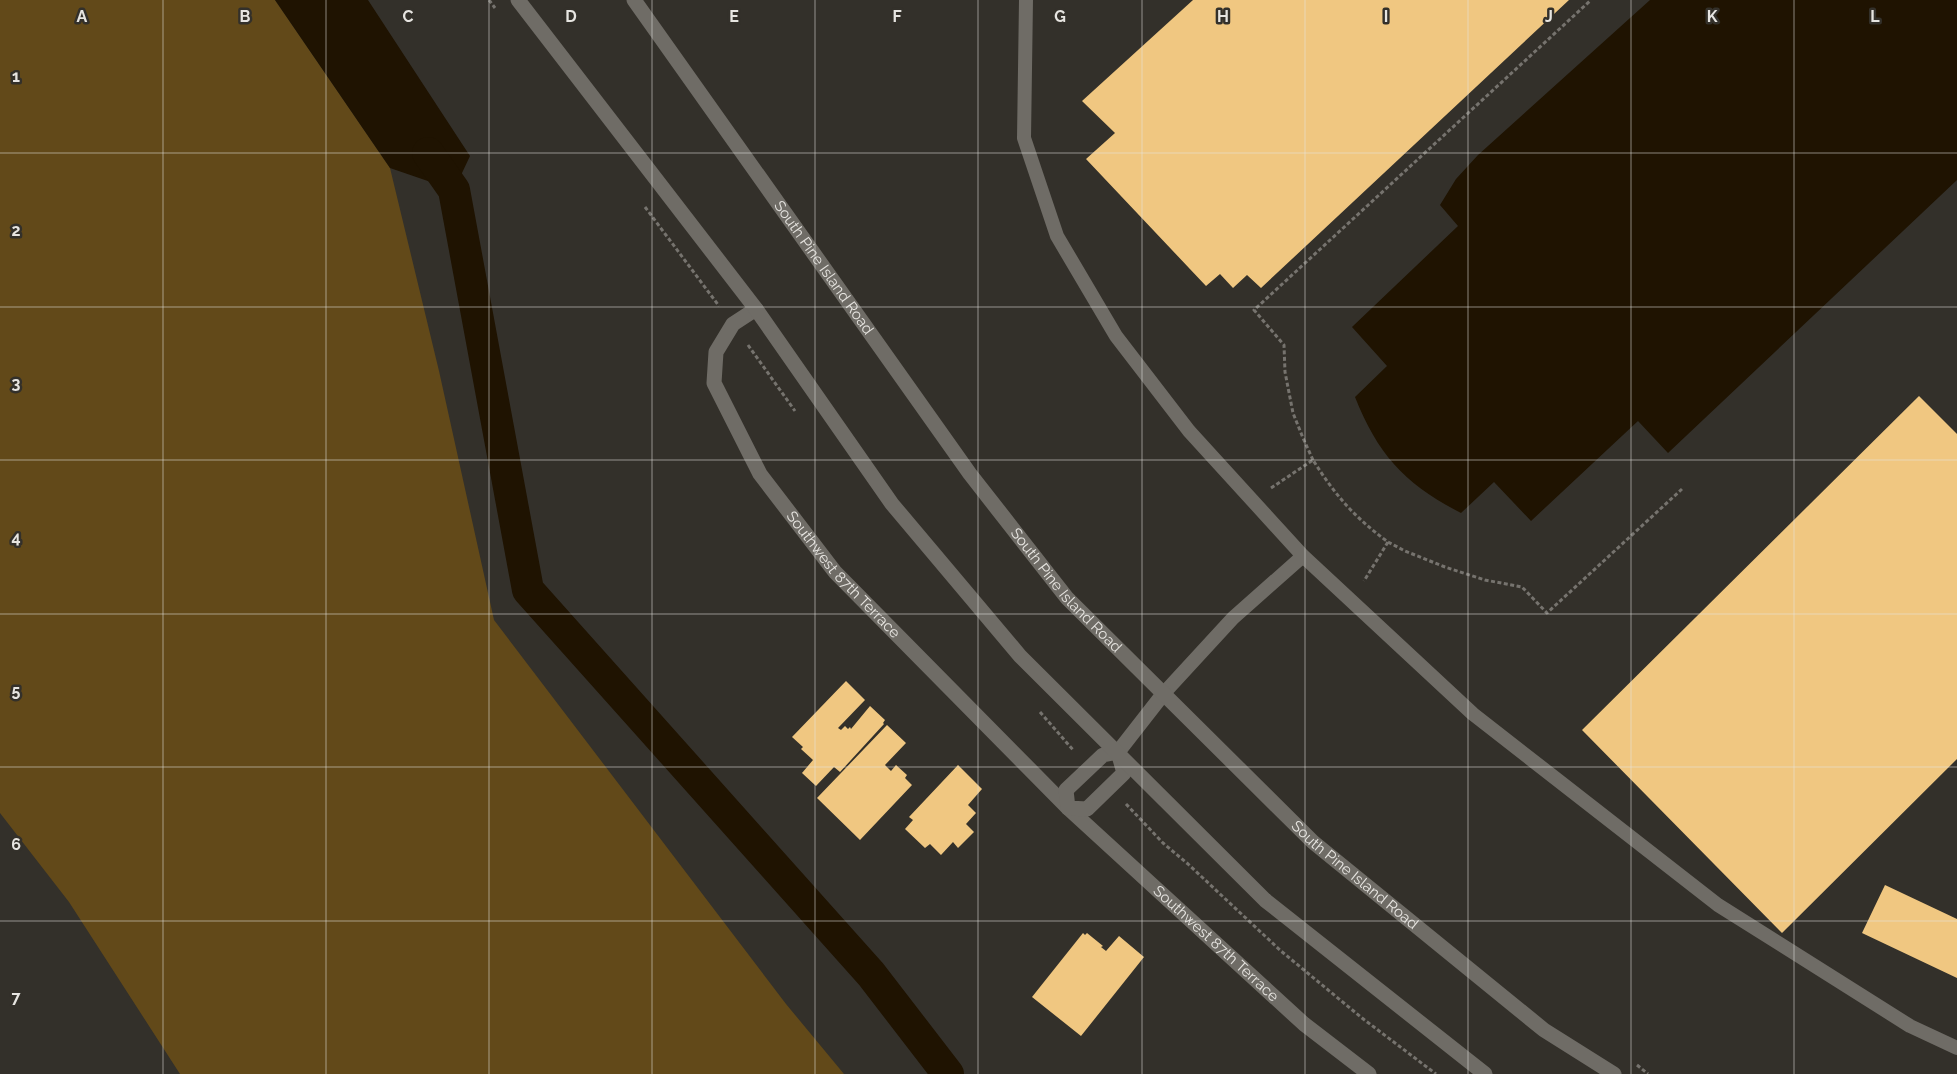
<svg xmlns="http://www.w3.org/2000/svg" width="1957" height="1074" font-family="Raleway,sans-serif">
<rect width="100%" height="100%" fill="#33302a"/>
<path fill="#624919" d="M0 0H275L390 168 439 371 494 620 786 1004 844 1074H180L69 902 0 813Z"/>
<path fill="#1f1301" d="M275 0H368L470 156 454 190 390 168Z
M1650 0H1957V180L1668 453 1638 421 1531 521 1494 482 1461 513C1405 484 1378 455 1355 397L1387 366 1352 327 1458 226 1440 205 1456 179 1478 155Z"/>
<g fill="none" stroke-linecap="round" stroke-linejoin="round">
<path stroke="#1f1301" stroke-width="32" d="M428 153 454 190 528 590 871 974 948 1074"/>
</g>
<path fill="#f0c781" d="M1193 0H1569L1261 288 1247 275 1233 288 1220 274 1206 286 1086 159 1115 133 1082 101Z
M1919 396 1957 434V759L1782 933 1582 730Z
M846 681 865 700 838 728 841 730 845 726 848 729 850 727 851 729 870 706 885 720 883 723 884 724 840 772 834 767 816 786 802 773 813 760 801 749 803 747 792 737Z
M887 725 906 743 885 765 891 771 896 765 907 775 905 778 912 785 860 840 817 798Z
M958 765 982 789 968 805 976 813 966 824 974 832 958 848 953 842 941 855 930 844 925 848 905 829 913 820 909 817Z
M1885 885 1957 919V978L1862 933Z
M1083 933 1085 935 1087 933 1103 946 1101 947 1106 951 1119 936 1144 957 1081 1036 1032 997Z"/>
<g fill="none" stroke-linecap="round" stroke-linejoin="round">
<path stroke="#76736e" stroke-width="3" stroke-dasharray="4 2.5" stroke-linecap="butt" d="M489 0 495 8
M645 207 719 306
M748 345 795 411
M1313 460 1303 438 1293 413 1285 372 1284 345 1254 310 1591 0
M1271 488 1313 460C1335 495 1354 517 1388 542L1364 581
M1388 542 1405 551 1445 567 1485 580 1522 587 1547 613 1682 489
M1040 712 1074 751
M1126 804 1163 843 1188 864 1281 951 1362 1018 1436 1074
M1637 1065 1648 1074"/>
<path stroke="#6f6c66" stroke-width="14" d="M1026 0 1024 138 1057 236 1116 336 1189 431 1303 556 1473 714 1718 905 1910 1026 1957 1048
M1164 693 1233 618 1303 556"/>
<g stroke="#6f6c66" stroke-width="15">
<path id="s1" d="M756 309 733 324 716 352 714 383 760 474 835 572 1068 808 1304 1024 1369 1074"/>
<path d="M1118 752 1124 773 1087 809 1068 808 1066 790 1103 755 1118 752 1164 693"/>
</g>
<g stroke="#6f6c66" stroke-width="15">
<path d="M518 0 756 309 892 504 1020 656 1265 900 1485 1074"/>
<path id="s2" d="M634 0 970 474 1067 598 1313 842 1544 1030 1614 1074"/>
</g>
</g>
<path fill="none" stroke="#e7e5e1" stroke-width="1" stroke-opacity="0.55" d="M163 0V1074M326 0V1074M489 0V1074M652 0V1074M815 0V1074M978 0V1074M1142 0V1074M1305 0V1074M1468 0V1074M1631 0V1074M1794 0V1074M0 153H1957M0 307H1957M0 460H1957M0 614H1957M0 767H1957M0 921H1957"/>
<g text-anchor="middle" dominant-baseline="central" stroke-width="5" stroke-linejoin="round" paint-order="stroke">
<g font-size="15" fill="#e7e5e1" stroke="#33302a">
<text stroke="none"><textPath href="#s2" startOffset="328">South Pine Island Road</textPath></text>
<text stroke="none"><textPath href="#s1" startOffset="324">Southwest 87th Terrace</textPath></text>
<text stroke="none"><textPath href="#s2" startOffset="732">South Pine Island Road</textPath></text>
<text stroke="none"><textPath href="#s2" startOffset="1138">South Pine Island Road</textPath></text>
<text stroke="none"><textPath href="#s1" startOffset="849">Southwest 87th Terrace</textPath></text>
</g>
</g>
<g font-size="16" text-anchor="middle" font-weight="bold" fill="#e7e5e1" stroke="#33302a" stroke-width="5" stroke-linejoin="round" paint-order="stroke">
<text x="82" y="22">A</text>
<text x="245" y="22">B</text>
<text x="408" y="22">C</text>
<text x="571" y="22">D</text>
<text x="734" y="22">E</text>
<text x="897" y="22">F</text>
<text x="1060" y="22">G</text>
<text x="1223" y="22">H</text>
<text x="1386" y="22">I</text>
<text x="1549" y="22">J</text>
<text x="1712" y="22">K</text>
<text x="1875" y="22">L</text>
<text x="16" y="82">1</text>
<text x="16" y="236">2</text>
<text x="16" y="389">3</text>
<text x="16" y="543">4</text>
<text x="16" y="696">5</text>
<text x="16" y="850">6</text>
<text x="16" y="1003">7</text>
</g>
</svg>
